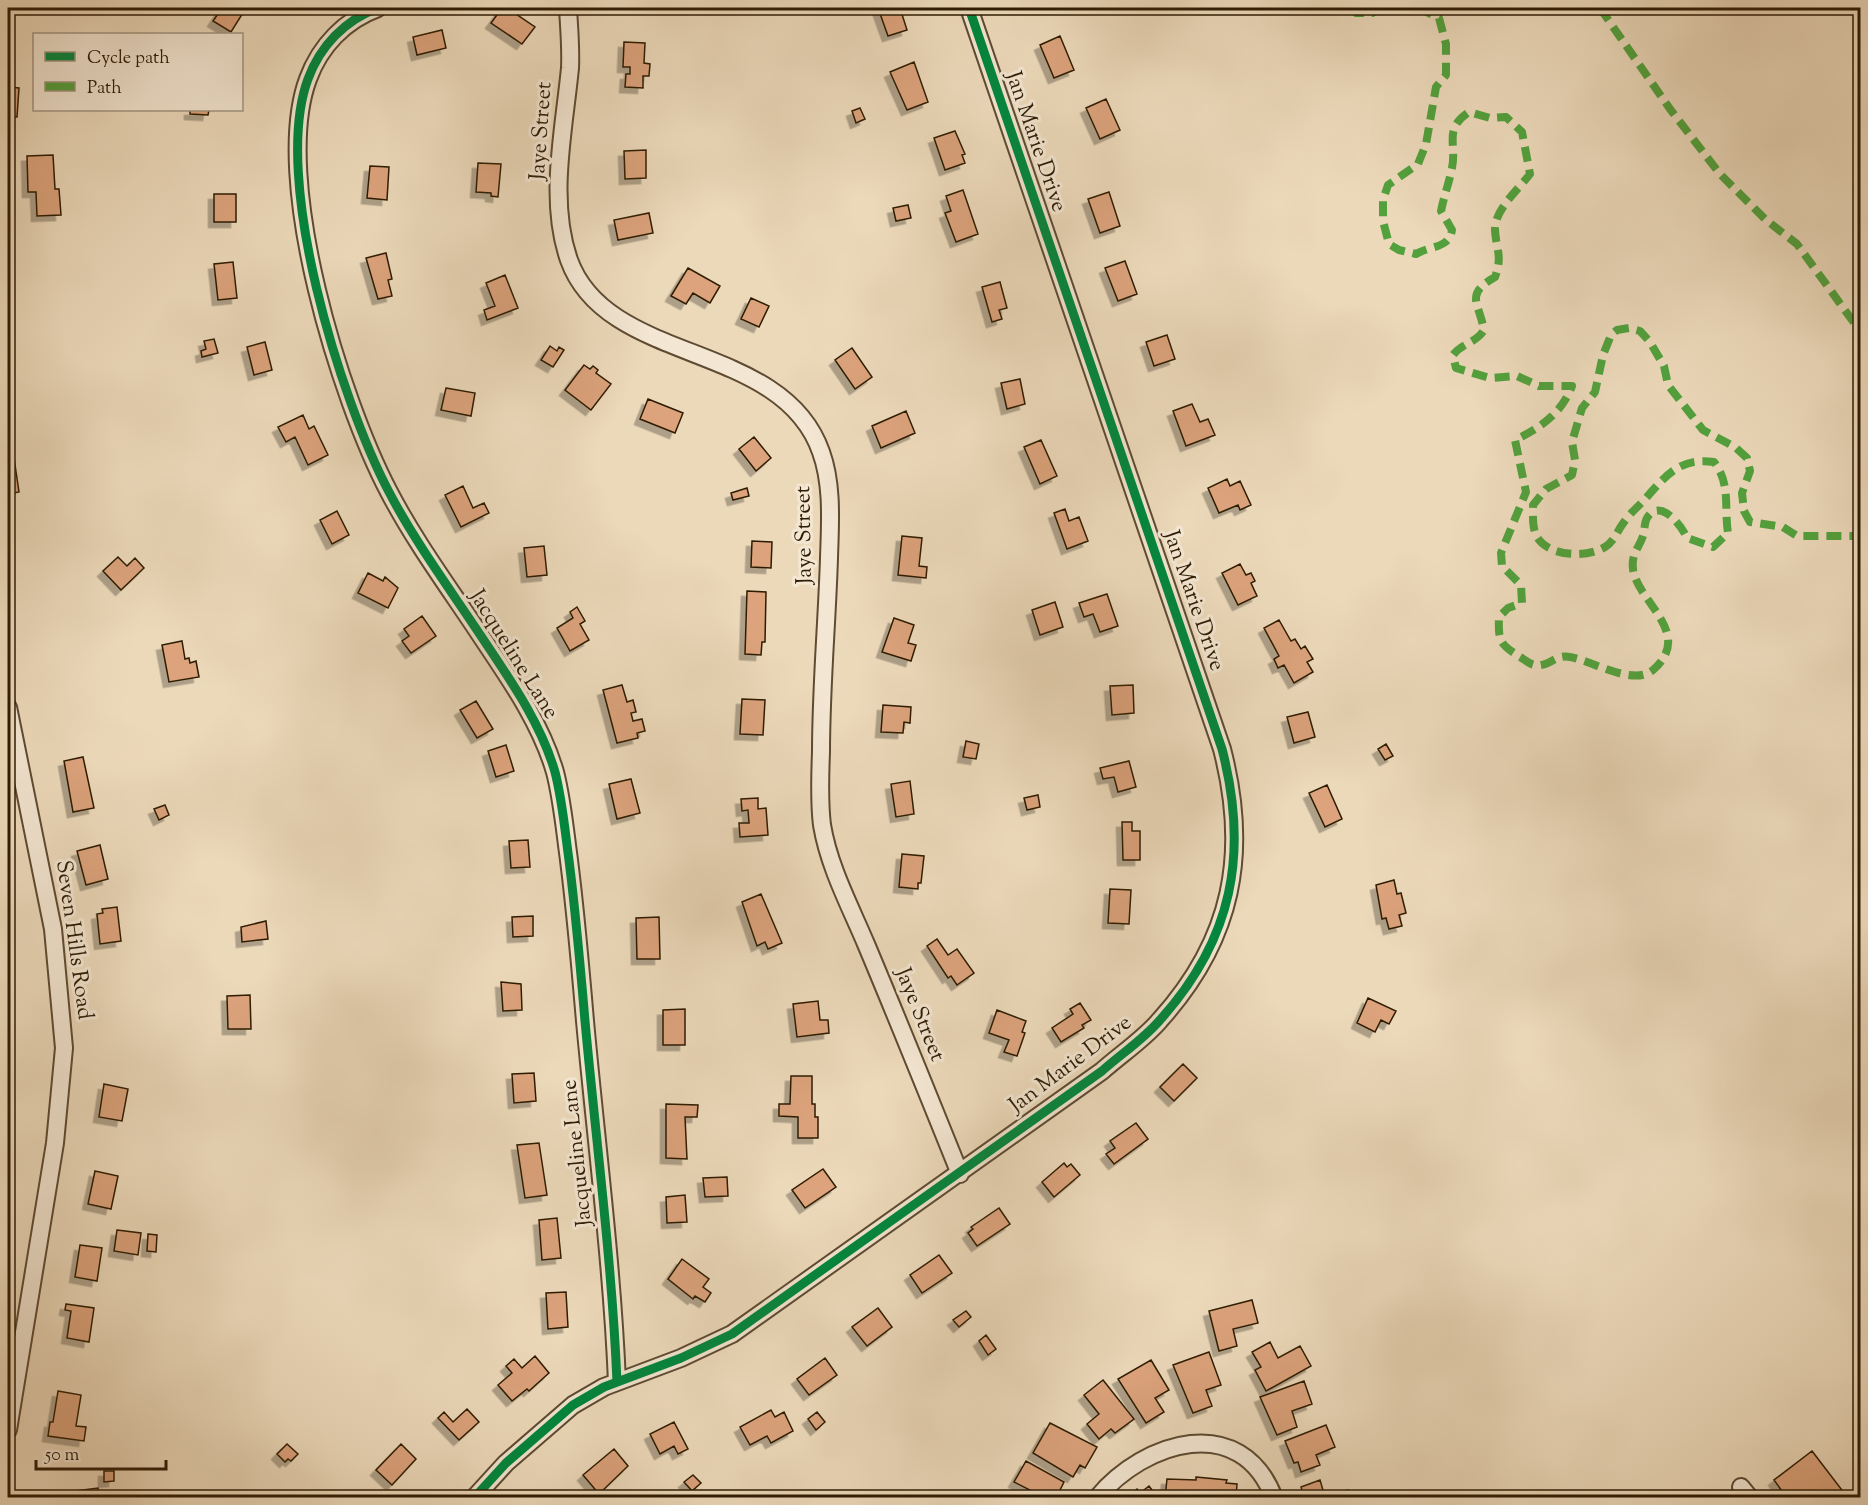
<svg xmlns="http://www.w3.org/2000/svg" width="1868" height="1505" font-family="'Sorts Mill Goudy',serif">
<defs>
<filter id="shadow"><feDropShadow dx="-5.5" dy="5.5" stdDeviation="0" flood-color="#0004"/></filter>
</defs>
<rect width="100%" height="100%" fill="#ecd9ba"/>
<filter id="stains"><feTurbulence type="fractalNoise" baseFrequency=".00333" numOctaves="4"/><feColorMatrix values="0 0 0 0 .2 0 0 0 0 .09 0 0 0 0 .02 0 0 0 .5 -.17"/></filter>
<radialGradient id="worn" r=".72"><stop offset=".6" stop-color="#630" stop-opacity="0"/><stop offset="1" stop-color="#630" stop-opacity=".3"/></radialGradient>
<path fill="#dca37b" stroke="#2e1c04" stroke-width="1.5" filter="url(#shadow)" d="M222 8H246L231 32 213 21Z
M502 8H507L535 27 522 44 491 23Z
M878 8H900L907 30 888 36Z
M442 30 446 48 417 55 413 37Z
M1060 36 1074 70 1054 78 1040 45Z
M624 42 645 43 644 63 650 64 649 76H643V88L625 87 626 74H630V67H623Z
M914 62 928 102 907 110 890 72Z
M8 87 19 88 17 117 8 116Z
M1106 99 1120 130 1100 139 1086 108Z
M860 108 865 119 856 123 852 111Z
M190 110H209L208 115 190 114Z
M955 131 965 154 962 155 965 163 945 170 934 138Z
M646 150V178L625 179 624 151Z
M53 155 55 189H59L61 215 37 216 36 192H28L27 156Z
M478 163 501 164 498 197 491 196V193L476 192Z
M370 166 389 167 387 200 367 198Z
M963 190 978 234 956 242 945 213 951 211 946 196Z
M1109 192 1120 226 1100 233 1088 199Z
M214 194H236V222H214Z
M908 205 911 218 896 221 893 208Z
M649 213 653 233 618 240 614 220Z
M386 253 392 279 388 280 392 296 378 299 366 258Z
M1125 261 1137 294 1118 301 1105 268Z
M233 262 237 298 218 300 214 264Z
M688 268 720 286 710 303 693 293 686 304 671 296Z
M505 275 518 308 487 320 484 310 495 306 486 283Z
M1000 282 1007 308 999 310 1002 319 992 322 982 287Z
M751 298 769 306 759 327 741 319Z
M1167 335 1175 359 1154 366 1146 342Z
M214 339 218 353 202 357 201 351 206 349 204 341Z
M265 342 272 370 254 375 247 347Z
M550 346 557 351 559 347 564 350 553 367 541 360Z
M852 348 872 377 855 389 835 360Z
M584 365 590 369 593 366 598 370 596 373 611 384 591 410 565 390Z
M1020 379 1025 404 1007 409 1001 383Z
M446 388 475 393 471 416 441 410Z
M648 399 683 413 675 433 640 419Z
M1192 404 1200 422 1208 419 1215 435 1186 446 1173 411Z
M906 411 915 433 881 448 872 426Z
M303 415 309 429 314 426 328 455 308 465 295 437 286 442 278 427Z
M754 437 771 458 756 471 739 449Z
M1041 440 1057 476 1040 484 1024 447Z
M13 451 19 492 8 494V452Z
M1227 479 1230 486 1240 481 1251 505 1240 510 1238 505 1219 513 1208 488Z
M463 486 473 508 484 503 489 513 461 527 445 495Z
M747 488 749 496 733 500 731 493Z
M1065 509 1069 521 1079 517 1088 541 1067 549 1054 513Z
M337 511 349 535 332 544 320 520Z
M902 536 922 538 919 566 927 567 926 578 898 575Z
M752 541 772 542 771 568 751 567Z
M544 546 547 575 527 577 524 548Z
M118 557 127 566 135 558 144 568 121 590 103 571Z
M1240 564 1246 575 1251 573 1255 581 1251 583 1257 596 1238 605 1222 573Z
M368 573 383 581 385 577 398 588 388 608 358 593Z
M747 591 766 592 765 642H762L761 655 745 654Z
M1107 594 1118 626 1100 632 1093 614 1084 617 1079 603Z
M1055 602 1063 627 1040 635 1032 610Z
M577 607 585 621 580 624 589 640 570 651 557 628 573 618 570 612Z
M422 616 436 636 411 653 402 641 409 636 404 629Z
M894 618 914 625 908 643 916 645 911 661 882 652Z
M1279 620 1291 641 1295 639 1301 649 1305 646 1313 659 1307 662 1313 672 1294 683 1284 665 1278 668 1274 659 1279 656 1264 628Z
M182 641 185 659 189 658 190 663 196 661 199 677 169 682 162 645Z
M622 685 627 702 633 700 636 712 631 713 633 721 642 719 645 731 637 733 638 738 617 743 603 690Z
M1133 685 1134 713 1112 715 1110 686Z
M742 699 765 700 763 735 740 734Z
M476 701 493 729 477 738 460 710Z
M883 705 911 707 910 723 904 722 903 733 881 732Z
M1308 712 1315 737 1294 743 1287 717Z
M966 741 979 744 976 759 963 757Z
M1386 744 1393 756 1385 760 1378 749Z
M506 745 514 771 496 777 488 751Z
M83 757 94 808 73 812 64 761Z
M1129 761 1136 787 1118 792 1114 777 1103 779 1100 768Z
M631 779 640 813 617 819 609 784Z
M910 781 914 814 896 817 891 784Z
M1327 785 1342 819 1325 827 1309 793Z
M1038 795 1040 807 1027 810 1024 798Z
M758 798V809L766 808 768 835 740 837 739 823H749L748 810 742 811 741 799Z
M165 805 169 815 159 820 154 809Z
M1122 822H1132V831H1140V860H1123Z
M528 840 530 867 511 868 509 841Z
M100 845 108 879 86 885 77 851Z
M902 854 924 856 921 883H918V889L899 887Z
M1394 880 1397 894 1401 893 1406 913 1399 915 1402 926 1389 929 1386 918 1382 919 1376 885Z
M1110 889 1131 890 1129 924 1108 923Z
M761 894 782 943 768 949 765 942 757 946 742 902Z
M117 907 121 941 100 944 97 914 103 913 102 909Z
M533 916V936L513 937 512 917Z
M659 917 660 959H637L636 918Z
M266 921 268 939 242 942 241 927Z
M937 939 948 955 957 949 974 973 957 985 951 976 948 978 927 946Z
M501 982 521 984 522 1010 503 1011Z
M250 995 251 1029H228L227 996Z
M1368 998 1396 1011 1389 1024 1381 1020 1375 1032 1357 1023Z
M818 1001 820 1020H828L829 1033 797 1037 793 1004Z
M1080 1003 1091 1020 1082 1025 1084 1028 1061 1042 1052 1028 1073 1014 1070 1009Z
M685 1009V1045H663V1010Z
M997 1010 1026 1021 1022 1032 1025 1033 1017 1056 1004 1052 1009 1040 989 1033Z
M1183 1064 1197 1078 1174 1101 1160 1087Z
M534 1073 536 1101 514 1103 512 1074Z
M791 1076H812V1104H815V1117H818V1138H798V1117L779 1116V1104H790Z
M104 1084 128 1089 122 1121 99 1117Z
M666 1104 698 1105 697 1117H685L687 1159 666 1158Z
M1136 1123 1148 1139 1114 1164 1106 1154 1115 1148 1110 1141Z
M8 1125 12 1126 9 1141H8Z
M539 1143 547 1195 525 1198 517 1145Z
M1064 1163 1067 1167 1071 1164 1080 1175 1054 1197 1042 1182Z
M823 1169 836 1187 805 1208 792 1190Z
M95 1171 118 1176 111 1209 88 1204Z
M727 1177 728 1196 705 1197 703 1178Z
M685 1195 687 1222 667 1223 666 1197Z
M999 1208 1010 1224 977 1246 968 1233 973 1229 971 1227Z
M557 1218 561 1258 542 1260 539 1220Z
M117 1230 141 1233 138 1255 114 1251Z
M148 1234 157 1235 156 1252 147 1251Z
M80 1245 102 1248 97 1281 75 1277Z
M939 1255 952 1273 922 1293 910 1275Z
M682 1259 709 1279 703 1287 711 1293 705 1302 695 1296 693 1299 668 1279Z
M566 1292 568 1327 548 1329 546 1293Z
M1252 1300 1258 1323 1233 1329 1237 1346 1219 1351 1209 1311Z
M66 1304 94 1308 89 1342 67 1338 71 1311 65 1310Z
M878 1308 892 1327 867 1346 852 1327Z
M966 1311 971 1317 959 1327 953 1320Z
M986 1335 996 1349 988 1355 979 1341Z
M1270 1342 1278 1358 1300 1346 1311 1366 1266 1391 1255 1370 1261 1367 1252 1352Z
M1209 1352 1221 1385 1206 1390 1212 1406 1193 1413 1173 1365Z
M535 1356 549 1373 529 1391 527 1389 512 1401 498 1385 512 1373 506 1366 514 1359 522 1368Z
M825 1358 837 1375 809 1395 797 1379Z
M1151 1360 1169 1390 1155 1398 1164 1412 1146 1423 1118 1379Z
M1103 1380 1134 1419 1115 1433 1111 1429 1099 1439 1087 1424 1099 1414 1084 1395Z
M1304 1381 1312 1404 1292 1411 1297 1427 1277 1435 1260 1397Z
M58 1391 81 1395 76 1426 86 1427 84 1441 48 1436 50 1422H53Z
M467 1409 479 1422 459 1440 438 1418 444 1412 453 1422Z
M771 1410 775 1417 784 1412 793 1431 771 1443 767 1436 750 1445 740 1427Z
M817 1412 825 1422 816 1430 808 1419Z
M674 1422 688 1449 678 1454 674 1446 660 1454 650 1434Z
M1050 1423 1097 1447 1085 1468 1080 1465 1073 1477 1033 1453Z
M1326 1425 1335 1447 1316 1455 1320 1465 1301 1472 1298 1462 1294 1463 1285 1441Z
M287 1444 298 1454 291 1461 288 1459 285 1462 277 1454Z
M401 1444 416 1459 392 1485 376 1470Z
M614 1449 628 1466 599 1494 583 1475Z
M1812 1451 1848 1498H1787L1774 1480Z
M1026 1461 1064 1482 1056 1498H1029L1032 1491 1014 1482Z
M104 1471H114V1481L104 1482Z
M693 1475 701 1483 692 1491 684 1482Z
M1196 1477 1227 1480 1226 1483 1237 1484 1236 1498H1165L1167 1479 1196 1480Z
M1320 1480 1325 1497 1348 1490 1351 1498H1304L1301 1487Z
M1149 1486 1158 1498H1126L1137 1489 1140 1493Z
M98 1488 99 1498H76L75 1491Z"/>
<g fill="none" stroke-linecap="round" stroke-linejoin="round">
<g stroke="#5e4b32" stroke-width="20">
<path id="minor" d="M378 8C345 20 320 46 308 79 271 178 341 401 389 492 414 540 447 585 477 630 506 674 540 720 555 772 561 795 564 821 567 845 575 903 580 962 585 1021 596 1141 612 1262 617 1382
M568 8C569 27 571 48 570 68 564 130 548 200 569 260 607 366 782 340 821 452 833 485 830 523 829 558 827 622 821 687 821 752 820 776 819 801 822 825 829 867 850 906 866 944 898 1020 929 1097 960 1174
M8 707 53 929 64 1048 55 1143 8 1430
M1741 1487 1750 1498
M474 1498 506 1463 573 1405 604 1387 681 1358 732 1334 1102 1071C1121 1054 1144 1039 1160 1020 1233 939 1249 853 1222 749L969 8
M1097 1498C1144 1441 1241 1411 1274 1498"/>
</g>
<use href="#minor" stroke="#f3e6d2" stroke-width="16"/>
<path stroke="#52a13d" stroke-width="8" stroke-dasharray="15 8" stroke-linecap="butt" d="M1351 8 1356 13H1372L1383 8
M1418 8 1439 18 1446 44V75L1436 87 1426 144 1418 164 1388 185 1383 200V221L1389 244 1399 250 1416 254C1431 245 1449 249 1452 230L1441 211C1444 196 1449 183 1452 168 1457 144 1443 129 1469 112L1490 118 1506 117 1522 132 1530 174C1519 189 1494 210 1495 230 1496 249 1503 256 1495 277 1464 295 1479 302 1484 330 1476 343 1462 343 1453 355L1456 368 1490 378 1517 376 1539 386H1572C1562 413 1540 428 1515 440L1526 492 1501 553 1502 566 1521 585 1522 603 1508 608 1499 617C1498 642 1500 644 1520 657 1527 661 1532 667 1541 665 1551 664 1557 654 1570 657 1591 660 1633 687 1653 670 1695 633 1637 602 1633 569 1631 554 1639 548 1643 536 1645 530 1644 523 1647 518 1660 497 1682 526 1687 538L1713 547 1728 533C1724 508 1731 483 1714 462 1681 457 1666 475 1646 498 1639 506 1630 513 1624 522 1617 531 1615 541 1605 547 1587 558 1549 557 1537 537 1532 528 1533 515 1533 505L1546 489 1572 475 1575 460 1572 442 1582 408 1595 392 1603 355 1611 335 1617 330 1629 328 1640 331 1650 342 1664 366 1668 385 1703 430 1735 447 1747 458 1750 471 1742 493 1744 511 1750 522 1783 527 1797 536H1860
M1600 8 1670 109 1720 174 1766 220 1797 244 1860 331"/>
<g stroke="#f3e6d2" stroke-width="13">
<path id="cycleway" d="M378 8C345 20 320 46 308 79 271 178 341 401 389 492 414 540 447 585 477 630 506 674 540 720 555 772 561 795 564 821 567 845 575 903 580 962 585 1021 596 1141 612 1262 617 1382
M474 1498 506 1463 573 1405 604 1387 681 1358 732 1334 1102 1071C1121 1054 1144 1039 1160 1020 1233 939 1249 853 1222 749L969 8"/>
</g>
<use href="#cycleway" stroke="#00873e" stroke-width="9"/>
</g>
<g text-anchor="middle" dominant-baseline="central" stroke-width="6" stroke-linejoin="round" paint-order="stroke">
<g font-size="22" fill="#2e1c04" stroke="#f3e6d2">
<text transform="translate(542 131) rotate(-86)">Jaye Street</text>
<text transform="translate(1035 142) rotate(71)">Jan Marie Drive</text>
<text transform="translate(805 535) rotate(-91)">Jaye Street</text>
<text transform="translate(1193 601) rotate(71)">Jan Marie Drive</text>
<text transform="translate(513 655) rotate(58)">Jacqueline Lane</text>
<text transform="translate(73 940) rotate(82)">Seven Hills Road</text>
<text transform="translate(919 1015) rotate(68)">Jaye Street</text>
<text transform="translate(1071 1065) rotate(-37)">Jan Marie Drive</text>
<text transform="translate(578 1153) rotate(-96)">Jacqueline Lane</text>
</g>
</g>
<rect width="1868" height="1505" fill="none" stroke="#ecd9ba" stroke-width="30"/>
<rect x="9" y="9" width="1850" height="1487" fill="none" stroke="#2e1c04" stroke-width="3"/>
<rect x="15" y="15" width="1838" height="1475" fill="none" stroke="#2e1c04" stroke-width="1.5"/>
<rect x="33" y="33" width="210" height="78" fill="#f3e6d2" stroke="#a49580" stroke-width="1.5"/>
<rect x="45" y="52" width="30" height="9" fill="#00873e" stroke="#a49580" stroke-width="1.5"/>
<text x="87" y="63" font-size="18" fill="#2e1c04">Cycle path</text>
<rect x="45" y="82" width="30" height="9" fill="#52a13d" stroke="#a49580" stroke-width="1.5"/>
<text x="87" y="93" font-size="18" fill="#2e1c04">Path</text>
<path d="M36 1460v9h130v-9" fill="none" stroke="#2e1c04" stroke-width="3"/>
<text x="45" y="1460" font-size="18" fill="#2e1c04" stroke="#f3e6d2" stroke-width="4.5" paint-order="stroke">50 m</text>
<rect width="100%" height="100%" filter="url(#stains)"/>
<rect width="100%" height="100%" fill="url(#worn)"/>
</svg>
